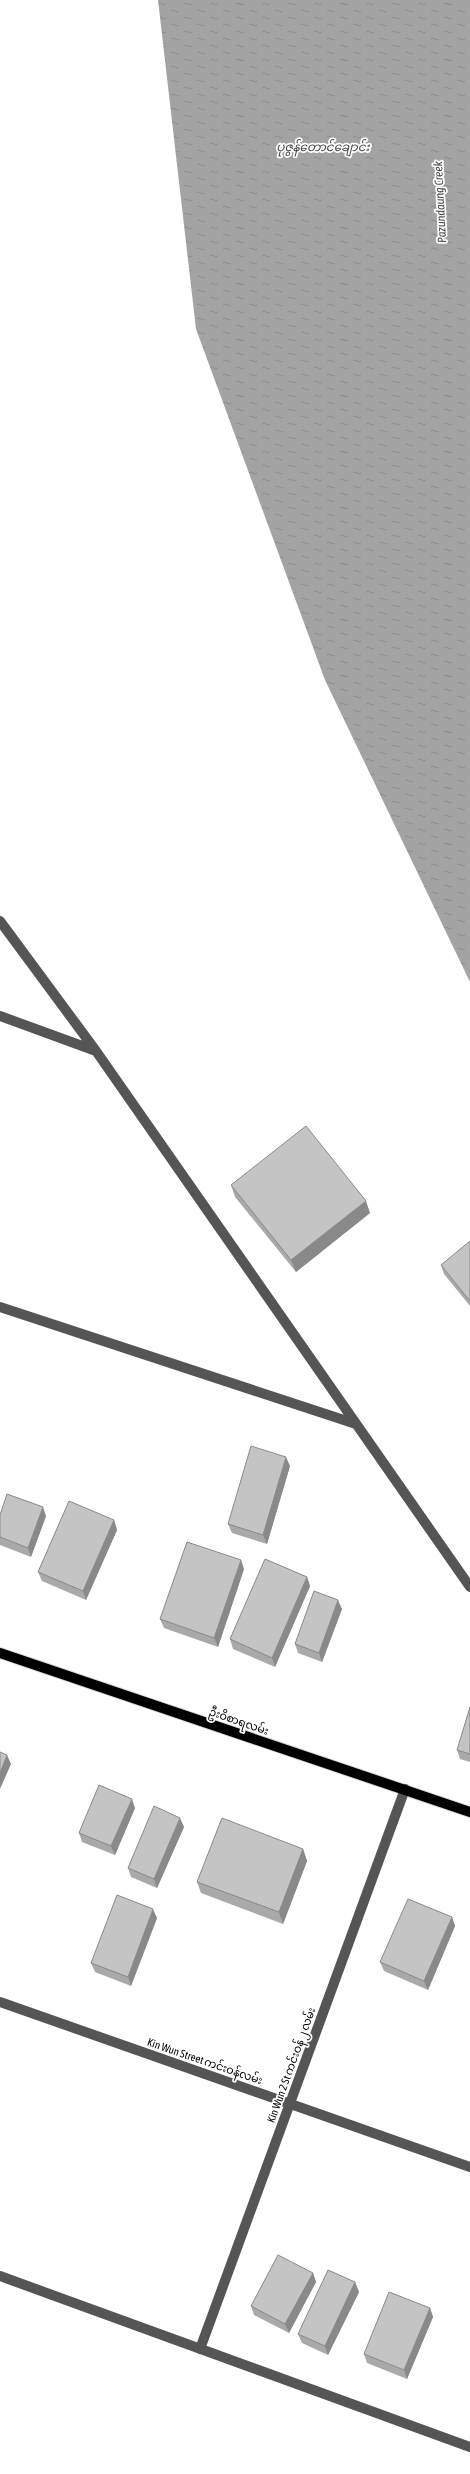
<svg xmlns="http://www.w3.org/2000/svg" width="470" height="2474" font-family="'Asap Condensed','Noto Sans Myanmar',sans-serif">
<defs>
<pattern id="water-ripples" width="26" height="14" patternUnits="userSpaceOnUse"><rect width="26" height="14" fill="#a3a3a3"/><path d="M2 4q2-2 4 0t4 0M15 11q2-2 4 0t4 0" fill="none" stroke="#8b8b8b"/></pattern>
</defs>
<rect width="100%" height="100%" fill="#fff"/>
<path fill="url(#water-ripples)" d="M158 0H470V982L325 680 196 329Z"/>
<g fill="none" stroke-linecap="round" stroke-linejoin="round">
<g stroke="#dbdbdb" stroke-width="12">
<path id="major" d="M0 1653 470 1812"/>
</g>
<path stroke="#555" stroke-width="10" d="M0 921 96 1051 470 1587
M0 1016 96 1051
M0 1307 356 1424
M0 2002 470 2167
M0 2276 470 2447
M200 2349 405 1789"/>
<use href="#major" stroke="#000" stroke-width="10"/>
</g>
<path fill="#a9a9a9" d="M231 1185 370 1213 296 1272 235 1197Z
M470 1241V1306L444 1274 441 1265Z
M290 1466 267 1544 232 1533 228 1524Z
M0 1515 46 1516 31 1557 0 1545Z
M114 1520 117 1530 86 1600 42 1581 38 1572Z
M244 1569 218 1647 164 1628 160 1619Z
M307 1577 310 1586 275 1667 233 1649 230 1639Z
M342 1609 322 1662 298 1653 295 1644Z
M470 1707V1762L460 1759 457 1750Z
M135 1808 115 1855 82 1842 79 1833Z
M184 1827 157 1888 131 1877 128 1868Z
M303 1849 307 1861 283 1924 201 1893 197 1882Z
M452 1917 455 1926 428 1990 384 1971 380 1962Z
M157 1918 131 1986 95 1972 91 1963Z
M313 2273 316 2282 289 2333 254 2315 251 2306Z
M355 2282 359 2292 328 2355 302 2343 298 2334Z
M430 2308 433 2317 407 2379 367 2363 364 2354Z"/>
<path fill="#898989" d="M366 1201 370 1213 296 1272 291 1260Z
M286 1457 290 1466 267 1544 263 1535Z
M43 1507 46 1516 31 1557 28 1548Z
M114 1520 117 1530 86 1600 83 1591Z
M241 1560 244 1569 218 1647 214 1638Z
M307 1577 310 1586 275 1667 272 1658Z
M338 1600 342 1609 322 1662 319 1653Z
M7 1755 11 1764 0 1789V1773Z
M132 1799 135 1808 115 1855 111 1846Z
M180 1818 184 1827 157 1888 154 1879Z
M303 1849 307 1861 283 1924 279 1912Z
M153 1909 157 1918 131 1986 128 1977Z
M452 1917 455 1926 428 1990 424 1981Z
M313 2273 316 2282 289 2333 285 2324Z
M355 2282 359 2292 328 2355 325 2346Z
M430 2308 433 2317 407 2379 404 2370Z"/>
<path fill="#c4c4c4" stroke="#898989" d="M306 1126 366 1201 291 1260 231 1185Z
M470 1241V1301L441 1265Z
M251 1446 286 1457 263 1535 228 1524Z
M7 1494 43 1507 28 1548 0 1537V1515Z
M69 1501 114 1520 83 1591 38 1572Z
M187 1542 241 1560 214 1638 160 1619Z
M265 1559 307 1577 272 1658 230 1639Z
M314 1591 338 1600 319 1653 295 1644Z
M470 1707V1754L457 1750Z
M0 1752 7 1755 0 1773Z
M99 1785 132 1799 111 1846 79 1833Z
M154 1806 180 1818 154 1879 128 1868Z
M222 1818 303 1849 279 1912 197 1882Z
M117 1895 153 1909 128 1977 91 1963Z
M408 1899 452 1917 424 1981 380 1962Z
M278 2255 313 2273 285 2324 251 2306Z
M328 2270 355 2282 325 2346 298 2334Z
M389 2292 430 2308 404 2370 364 2354Z"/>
<g text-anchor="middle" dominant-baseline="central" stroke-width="3.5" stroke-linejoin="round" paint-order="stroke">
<g font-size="11" fill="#000" stroke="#fff">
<text transform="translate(239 1721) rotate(19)">ဦးဝိစာရလမ်း</text>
<text transform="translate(205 2061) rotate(19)">Kin Wun Street ကင်းဝန်လမ်း</text>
<text transform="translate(291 2065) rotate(-70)">Kin Wun 2 St ကင်းဝန် ၂ လမ်း</text>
</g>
<g font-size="12" font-style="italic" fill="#444" stroke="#fff">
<text x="323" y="147">ပုဇွန်တောင်ချောင်း</text>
<text transform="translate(440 202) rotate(-93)">Pazundaung Creek</text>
</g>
</g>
</svg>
